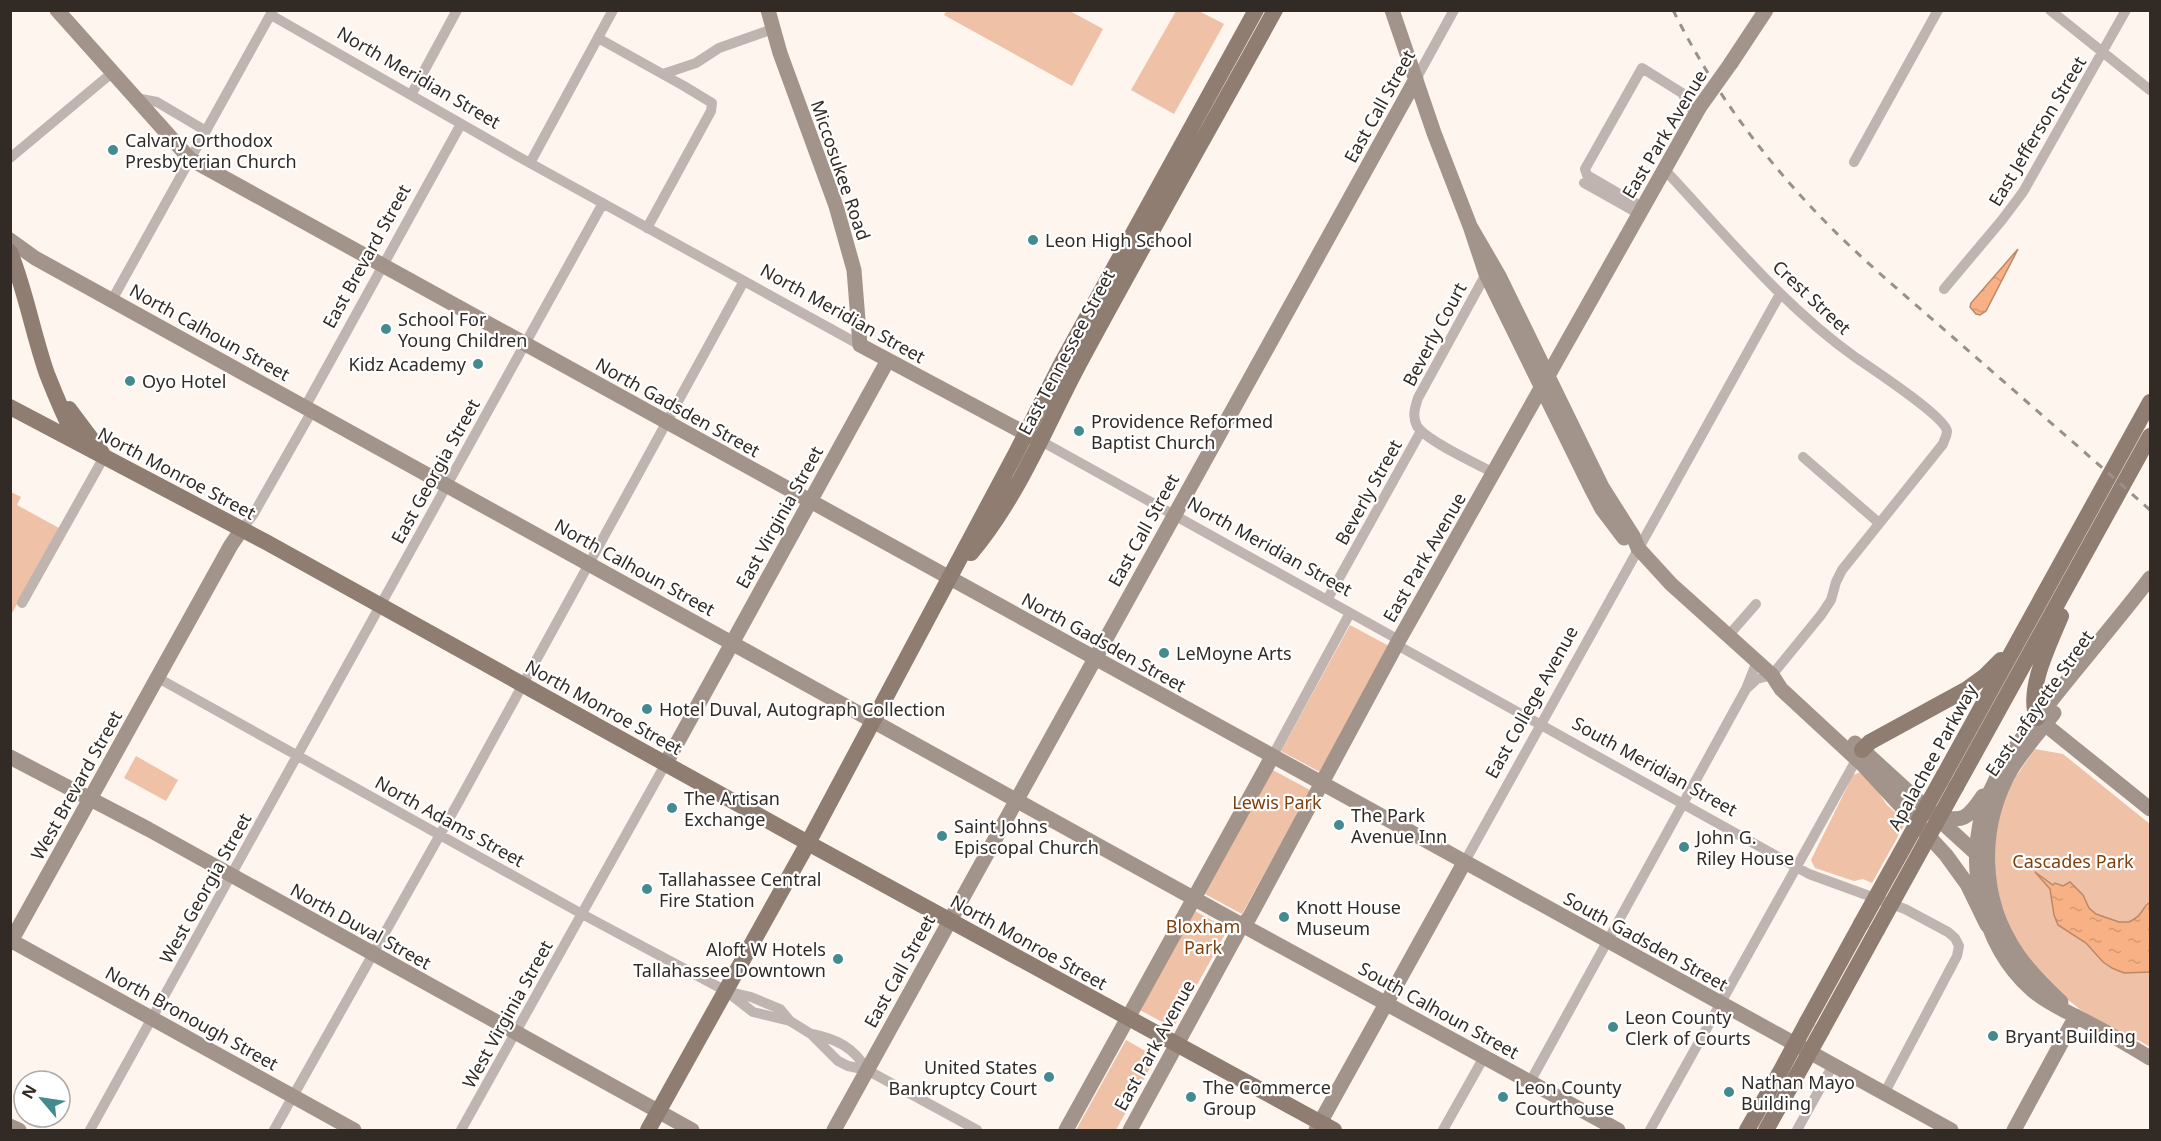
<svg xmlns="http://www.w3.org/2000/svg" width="2161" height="1141" font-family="'Noto Sans',sans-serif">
<defs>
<pattern id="water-ripples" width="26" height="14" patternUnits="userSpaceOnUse" patternTransform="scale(1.5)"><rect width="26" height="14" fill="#f7b185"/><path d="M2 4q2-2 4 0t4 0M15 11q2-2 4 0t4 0" fill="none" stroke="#d49873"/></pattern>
</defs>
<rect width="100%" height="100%" fill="#fef5ef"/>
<path fill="#efc1a6" d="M946 11H1070L1103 29 1072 86 944 15Z
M1176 11H1199L1224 24 1174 114 1131 90Z
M11 492 21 497 17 505 59 528 11 615Z
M1350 625 1389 646 1320 772 1281 751Z
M2035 749 2063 754 2150 824V1047L2138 1040 2131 1043C2102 1025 2075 1008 2050 984 2045 979 2038 974 2034 968 2003 927 1985 868 1998 817 2005 791 2020 770 2035 749Z
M136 756 178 780 166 801 124 778Z
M1269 768 1310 790 1242 914 1203 893Z
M1861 772 1870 780 1887 805 1906 822 1872 883 1863 879 1854 881 1815 868 1811 860 1853 775Z
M1195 911 1228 929 1173 1028 1140 1010Z
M1126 1040 1156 1057 1116 1130H1076Z"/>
<path fill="url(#water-ripples)" stroke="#bc8868" stroke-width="1.5" d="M2018 249 1986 311 1980 315 1976 314 1970 307 1971 303Z
M2035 872 2053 885 2055 883 2063 886 2070 882 2083 895 2089 908 2096 914 2119 922H2129C2144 915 2141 908 2150 902V972L2124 973 2112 968 2103 962 2086 943 2058 925 2054 915 2050 889Z"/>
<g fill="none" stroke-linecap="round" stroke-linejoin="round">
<path stroke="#bfb4af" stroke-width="10" d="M2050 10 2150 90
M271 15 519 157 860 345
M598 38 684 86 712 103 711 111 647 228
M663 74 696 63 719 48 773 29
M1416 79 1454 10
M411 95 457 10
M136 98 157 102 206 131
M10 158 113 72
M1854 162 1938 10
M530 163 613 10
M1664 169C1725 234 1782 305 1855 357 1871 368 1944 416 1947 431 1947 436 1944 440 1943 444L1842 570 1836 582 1831 600 1821 615 1772 675 1757 679 1746 689
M1584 183 1639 214
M1642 207 1587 175 1585 169 1642 68 1682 93 1695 114
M1486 274 1418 398C1415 407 1412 416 1417 426 1425 440 1477 464 1494 473
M1944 289 2002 220 2023 192 2126 10
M112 300 273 10
M305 407 461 124
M1041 441 1399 640
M1803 457 1879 523
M242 529 253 515 312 411
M1327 600 1421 431
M22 603 104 457
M1728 636 1756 604
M1397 645 1809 874 1905 909 1948 932 1955 938 1959 946 1957 956 1884 1094
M158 678 582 914 726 991 753 1012 790 1021
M1272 757 1350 613
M1464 863 1780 294
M730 992 751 997 780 1009 790 1021 811 1034 838 1061 848 1066 867 1070 977 1130
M812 1034C836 1039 854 1047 867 1070
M1530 1082 1746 689 1757 661
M90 1130 603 203
M274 1130 459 801 744 281
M461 1130 666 763
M1443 1130 1484 1057
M1650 1130 1860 753
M1797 1130 1833 1065"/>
<path stroke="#a3948b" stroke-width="15" d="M57 10 190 159 1951 1130
M768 10 780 53 836 206 854 270 860 345 1036 439
M1392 10 1434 133 1470 226 1486 274 1591 488 1602 509 1624 538
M1731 63 1766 10
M1470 226 1499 276 1602 487 1633 536 1638 548 1671 584 1772 675 1781 689 1862 764 1946 855 1967 884 1987 925
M10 240 35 258 1242 925 1618 1130
M2150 578C2118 620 2083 660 2050 702 1999 766 1963 814 1981 900 1989 935 2005 966 2032 990 2047 1003 2062 1009 2079 1018 2103 1030 2127 1044 2150 1058
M2054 713C2040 731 2024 749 2012 768 1978 826 1979 899 2018 955 2030 972 2045 987 2061 1002
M2037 718 2150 809
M1855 743 1981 858
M10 757 148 829 692 1130
M666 763 888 360
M1937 814C1962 825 1969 817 1983 796
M10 940 354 1130
M10 943 231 545 242 529
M10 1126 19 1130
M834 1130 1416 79
M1066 1130 1272 757
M1130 1130 1242 925 1249 918 1399 640 1699 108
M1316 1130 1464 863
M2014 1130 2076 1016"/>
<path stroke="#8f7d72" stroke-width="16" d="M10 252C26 292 33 334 47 374 56 397 66 420 77 442
M10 407 266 542 819 849 1334 1130
M69 409 102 453
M971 553C1018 497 1045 428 1079 364 1143 245 1210 128 1275 10
M2037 718C2026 689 2050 643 2061 616
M1862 750 1870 742 1967 689 1985 676 2001 660
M1944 775 2150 402
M1956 787 2150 436
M1807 1022 1861 924
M1822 1030 1877 930
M648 1130 808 843 1016 453 1060 366 1256 10
M1747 1130 1779 1074
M1766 1130 1793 1082"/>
<path stroke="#99908a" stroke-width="3" stroke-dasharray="8 8" stroke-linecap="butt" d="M1673 10C1718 101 1780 180 1853 249 1886 280 1921 309 1955 339 2020 396 2086 453 2150 510"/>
<path stroke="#a3948b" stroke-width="15" d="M1699 108 1731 63"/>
<path stroke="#8f7d72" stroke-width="16" d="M1861 924 1944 775
M1877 930 1956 787
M1779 1074 1807 1022
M1793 1082 1822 1030"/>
</g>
<g fill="#448b90" stroke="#fff" stroke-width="2">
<circle cx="113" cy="150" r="6"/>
<circle cx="1033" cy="240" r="6"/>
<circle cx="386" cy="329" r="6"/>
<circle cx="478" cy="364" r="6"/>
<circle cx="130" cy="381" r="6"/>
<circle cx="1079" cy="431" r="6"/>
<circle cx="1164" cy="653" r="6"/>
<circle cx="647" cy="709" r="6"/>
<circle cx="672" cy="808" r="6"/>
<circle cx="1339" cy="825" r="6"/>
<circle cx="942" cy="836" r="6"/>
<circle cx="1684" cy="847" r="6"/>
<circle cx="647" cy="889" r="6"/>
<circle cx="1284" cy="917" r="6"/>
<circle cx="838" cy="959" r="6"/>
<circle cx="1613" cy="1027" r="6"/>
<circle cx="1993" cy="1036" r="6"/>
<circle cx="1049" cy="1077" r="6"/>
<circle cx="1729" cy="1092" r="6"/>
<circle cx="1191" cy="1097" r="6"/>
<circle cx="1503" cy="1097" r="6"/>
</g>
<g text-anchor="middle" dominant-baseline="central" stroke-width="4.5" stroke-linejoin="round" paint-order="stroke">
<g font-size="18" fill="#322a24" stroke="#fff">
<text transform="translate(419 77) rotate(30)">North Meridian Street</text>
<text transform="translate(1379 106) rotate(-61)">East Call Street</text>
<text transform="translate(2037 131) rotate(-59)">East Jefferson Street</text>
<text transform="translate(1664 134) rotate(-59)">East Park Avenue</text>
<text transform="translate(841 170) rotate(71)">Miccosukee Road</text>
<text transform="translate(366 256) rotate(-61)">East Brevard Street</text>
<text transform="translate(1812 297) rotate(43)">Crest Street</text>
<text transform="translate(843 313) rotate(29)">North Meridian Street</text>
<text transform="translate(210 332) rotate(29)">North Calhoun Street</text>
<text transform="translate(1434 334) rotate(-62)">Beverly Court</text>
<text transform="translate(1066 352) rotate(-62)">East Tennessee Street</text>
<text transform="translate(678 407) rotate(29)">North Gadsden Street</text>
<text transform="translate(435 471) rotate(-61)">East Georgia Street</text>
<text transform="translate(177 473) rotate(28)">North Monroe Street</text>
<text transform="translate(1368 492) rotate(-61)">Beverly Street</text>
<text transform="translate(779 517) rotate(-61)">East Virginia Street</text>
<text transform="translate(1143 530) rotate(-61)">East Call Street</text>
<text transform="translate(1270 546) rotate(29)">North Meridian Street</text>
<text transform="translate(1424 557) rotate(-60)">East Park Avenue</text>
<text transform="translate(635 567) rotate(29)">North Calhoun Street</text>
<text transform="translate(1104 642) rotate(29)">North Gadsden Street</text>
<text transform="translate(1531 702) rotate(-61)">East College Avenue</text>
<text transform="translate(2039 703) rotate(-55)">East Lafayette Street</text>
<text transform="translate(604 707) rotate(29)">North Monroe Street</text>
<text transform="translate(1932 757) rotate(-61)">Apalachee Parkway</text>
<text transform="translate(1655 766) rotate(29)">South Meridian Street</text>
<text transform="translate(76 785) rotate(-61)">West Brevard Street</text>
<text transform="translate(450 821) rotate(29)">North Adams Street</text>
<text transform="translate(205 888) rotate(-61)">West Georgia Street</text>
<text transform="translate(361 926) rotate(29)">North Duval Street</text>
<text transform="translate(1646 941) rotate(29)">South Gadsden Street</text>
<text transform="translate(1029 942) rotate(29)">North Monroe Street</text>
<text transform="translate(899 971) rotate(-61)">East Call Street</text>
<text transform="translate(1439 1010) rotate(29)">South Calhoun Street</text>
<text transform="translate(507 1014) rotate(-61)">West Virginia Street</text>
<text transform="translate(192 1018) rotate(29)">North Bronough Street</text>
<text transform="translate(1154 1045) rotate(-61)">East Park Avenue</text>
</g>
<g font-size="18" fill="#322a24" stroke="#fff" text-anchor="start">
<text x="125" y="140">Calvary Orthodox<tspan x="125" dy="21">Presbyterian Church</tspan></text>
<text x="1045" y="240">Leon High School</text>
<text x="398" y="319">School For<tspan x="398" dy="21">Young Children</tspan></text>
<text x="466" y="364" text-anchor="end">Kidz Academy</text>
<text x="142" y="381">Oyo Hotel</text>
<text x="1091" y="421">Providence Reformed<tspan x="1091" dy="21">Baptist Church</tspan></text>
<text x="1176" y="653">LeMoyne Arts</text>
<text x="659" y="709">Hotel Duval, Autograph Collection</text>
<text x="684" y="798">The Artisan<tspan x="684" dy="21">Exchange</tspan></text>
<text x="1351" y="815">The Park<tspan x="1351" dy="21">Avenue Inn</tspan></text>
<text x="954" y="826">Saint Johns<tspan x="954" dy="21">Episcopal Church</tspan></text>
<text x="1696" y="837">John G.<tspan x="1696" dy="21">Riley House</tspan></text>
<text x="659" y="879">Tallahassee Central<tspan x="659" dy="21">Fire Station</tspan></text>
<text x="1296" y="907">Knott House<tspan x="1296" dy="21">Museum</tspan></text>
<text x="826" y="949" text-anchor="end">Aloft W Hotels<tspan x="826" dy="21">Tallahassee Downtown</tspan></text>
<text x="1625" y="1017">Leon County<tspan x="1625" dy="21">Clerk of Courts</tspan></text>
<text x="2005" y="1036">Bryant Building</text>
<text x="1037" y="1067" text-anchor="end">United States<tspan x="1037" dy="21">Bankruptcy Court</tspan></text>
<text x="1741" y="1082">Nathan Mayo<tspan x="1741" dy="21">Building</tspan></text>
<text x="1203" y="1087">The Commerce<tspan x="1203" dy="21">Group</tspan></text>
<text x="1515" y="1087">Leon County<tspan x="1515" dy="21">Courthouse</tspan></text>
</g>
<g font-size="18" fill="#7f400e" stroke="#fff">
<text x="1277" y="802">Lewis Park</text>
<text x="2073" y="861">Cascades Park</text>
<text x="1203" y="926">Bloxham<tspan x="1203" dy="21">Park</tspan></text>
</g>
</g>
<rect width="2161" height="1141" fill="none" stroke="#322a24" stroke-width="24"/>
<g transform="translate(42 1099) rotate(299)"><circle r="28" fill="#ffffff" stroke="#adaaa7" stroke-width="1.5"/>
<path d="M0-4.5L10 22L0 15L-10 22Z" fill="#448b90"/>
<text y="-9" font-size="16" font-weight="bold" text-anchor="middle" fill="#322a24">N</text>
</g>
</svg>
